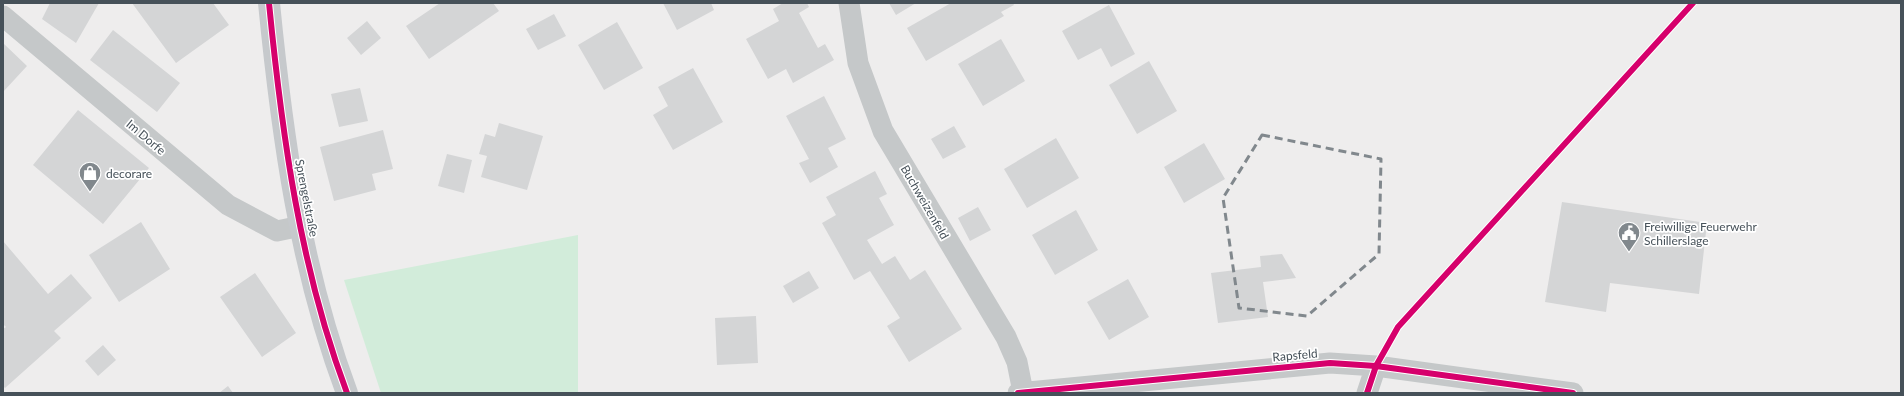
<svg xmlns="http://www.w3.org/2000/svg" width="1904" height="396" font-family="Lato,sans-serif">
<rect width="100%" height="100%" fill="#eeeded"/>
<path fill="#d2ecda" d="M578 235V393H381L344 280Z"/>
<path fill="#d4d5d6" d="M50 3H99L76 43 42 19Z
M132 3H213L229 25 176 63Z
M440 3H493L499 11 429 59 406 26Z
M663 3H711L714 10 677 30Z
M783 3H807L809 7 799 13 818 48 825 44 834 60 793 83 786 69 768 79 746 39 779 21 773 9Z
M889 3H916L896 15Z
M951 3H1013L1014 5 1001 12 1004 16 926 61 907 28Z
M1109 5 1135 54 1111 67 1101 48 1078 60 1062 31Z
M554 14 566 36 538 50 526 29Z
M367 21 381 38 361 55 347 38Z
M617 22 643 68 604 90 578 45Z
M113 30 180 83 157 112 90 60Z
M1001 39 1025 81 983 106 958 64Z
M3 43 27 66 3 92Z
M1149 61 1177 111 1137 134 1109 85Z
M693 68 723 122 673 150 653 115 668 106 658 87Z
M360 88 368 121 339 127 331 94Z
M824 96 846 139 828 148 838 167 810 183 799 163 809 159 786 116Z
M78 110 149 168 103 224 33 165Z
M499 123 543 136 527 190 481 177 487 156 479 154 485 134 495 137Z
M954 126 966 147 943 159 931 139Z
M383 130 393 169 372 174 376 190 334 201 320 147Z
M1056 138 1079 178 1027 208 1004 169Z
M1204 143 1225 179 1184 203 1164 167Z
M447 154 472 160 464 193 438 186Z
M875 171 887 194 879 198 894 225 867 240 882 264 895 256 910 280 925 270 962 329 909 362 887 326 900 318 870 271 854 280 822 223 836 215 826 197Z
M1562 202 1707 223 1699 294 1610 283 1606 312 1545 302Z
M978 207 991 230 970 241 958 218Z
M1076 210 1098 250 1055 275 1032 235Z
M141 222 170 269 119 302 89 255Z
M3 241 48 294 71 274 92 298 54 331 61 338 5 388 3 386V329L6 327 3 324Z
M1282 254 1296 278 1263 282 1268 317 1218 323 1211 273 1261 267 1260 256Z
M809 271 819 288 793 303 783 286Z
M255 273 296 333 262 357 220 297Z
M1128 279 1149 317 1109 340 1087 302Z
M756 316 758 363 717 365 715 318Z
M103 345 116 360 98 376 85 361Z
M228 386 233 393H219Z"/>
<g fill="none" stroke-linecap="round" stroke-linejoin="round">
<path stroke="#c5c8c9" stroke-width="21" d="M849 3 858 63 883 131 1006 337 1017 362 1023 392
M3 16 228 205 277 231 301 226
M1018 393 1330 363 1376 366 1573 393
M1367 393 1376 366"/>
<path stroke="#c6c9cc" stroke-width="22" d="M269 3C282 135 300 268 347 393"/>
<g stroke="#fff" stroke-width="8">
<path id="cycleway" d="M269 3C282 135 300 268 347 393
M1018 393 1330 363 1376 366 1573 393
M1367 393 1376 366 1398 327 1693 3"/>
</g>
<use href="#cycleway" stroke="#d6006c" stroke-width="6"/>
</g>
<path fill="none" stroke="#81888d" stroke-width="3" stroke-dasharray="8 5" stroke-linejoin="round" d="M1262 135 1381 159 1379 254 1307 316 1239 308 1223 198Z"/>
<defs>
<g id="shop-pin" transform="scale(1.15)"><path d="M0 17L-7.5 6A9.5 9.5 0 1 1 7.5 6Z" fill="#81888d" stroke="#fff"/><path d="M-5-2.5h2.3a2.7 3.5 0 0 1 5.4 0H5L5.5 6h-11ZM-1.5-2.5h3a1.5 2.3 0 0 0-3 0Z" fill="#fff"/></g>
<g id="civic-pin" transform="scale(1.15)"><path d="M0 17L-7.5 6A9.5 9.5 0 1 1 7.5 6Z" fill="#81888d" stroke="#fff"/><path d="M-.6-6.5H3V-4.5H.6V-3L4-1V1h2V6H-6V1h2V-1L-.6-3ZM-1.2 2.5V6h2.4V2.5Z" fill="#fff"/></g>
</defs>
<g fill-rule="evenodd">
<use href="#shop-pin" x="90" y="173"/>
<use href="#civic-pin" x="1629" y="233"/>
</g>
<g text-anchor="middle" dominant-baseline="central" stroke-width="3.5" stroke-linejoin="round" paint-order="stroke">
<g font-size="12" fill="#465159" stroke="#fff">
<text transform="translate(146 137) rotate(40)">Im Dorfe</text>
<text transform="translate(307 198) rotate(79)">Sprengelstraße</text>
<text transform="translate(925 202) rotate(60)">Buchweizenfeld</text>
<text transform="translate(1295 355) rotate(-5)">Rapsfeld</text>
</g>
<g font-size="12" fill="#465159" stroke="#fff" text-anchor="start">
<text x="106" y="173">decorare</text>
<text x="1644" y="226">Freiwillige Feuerwehr<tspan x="1644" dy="14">Schillerslage</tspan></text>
</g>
</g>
<rect width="1904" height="396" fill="none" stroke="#465159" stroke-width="8"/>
</svg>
